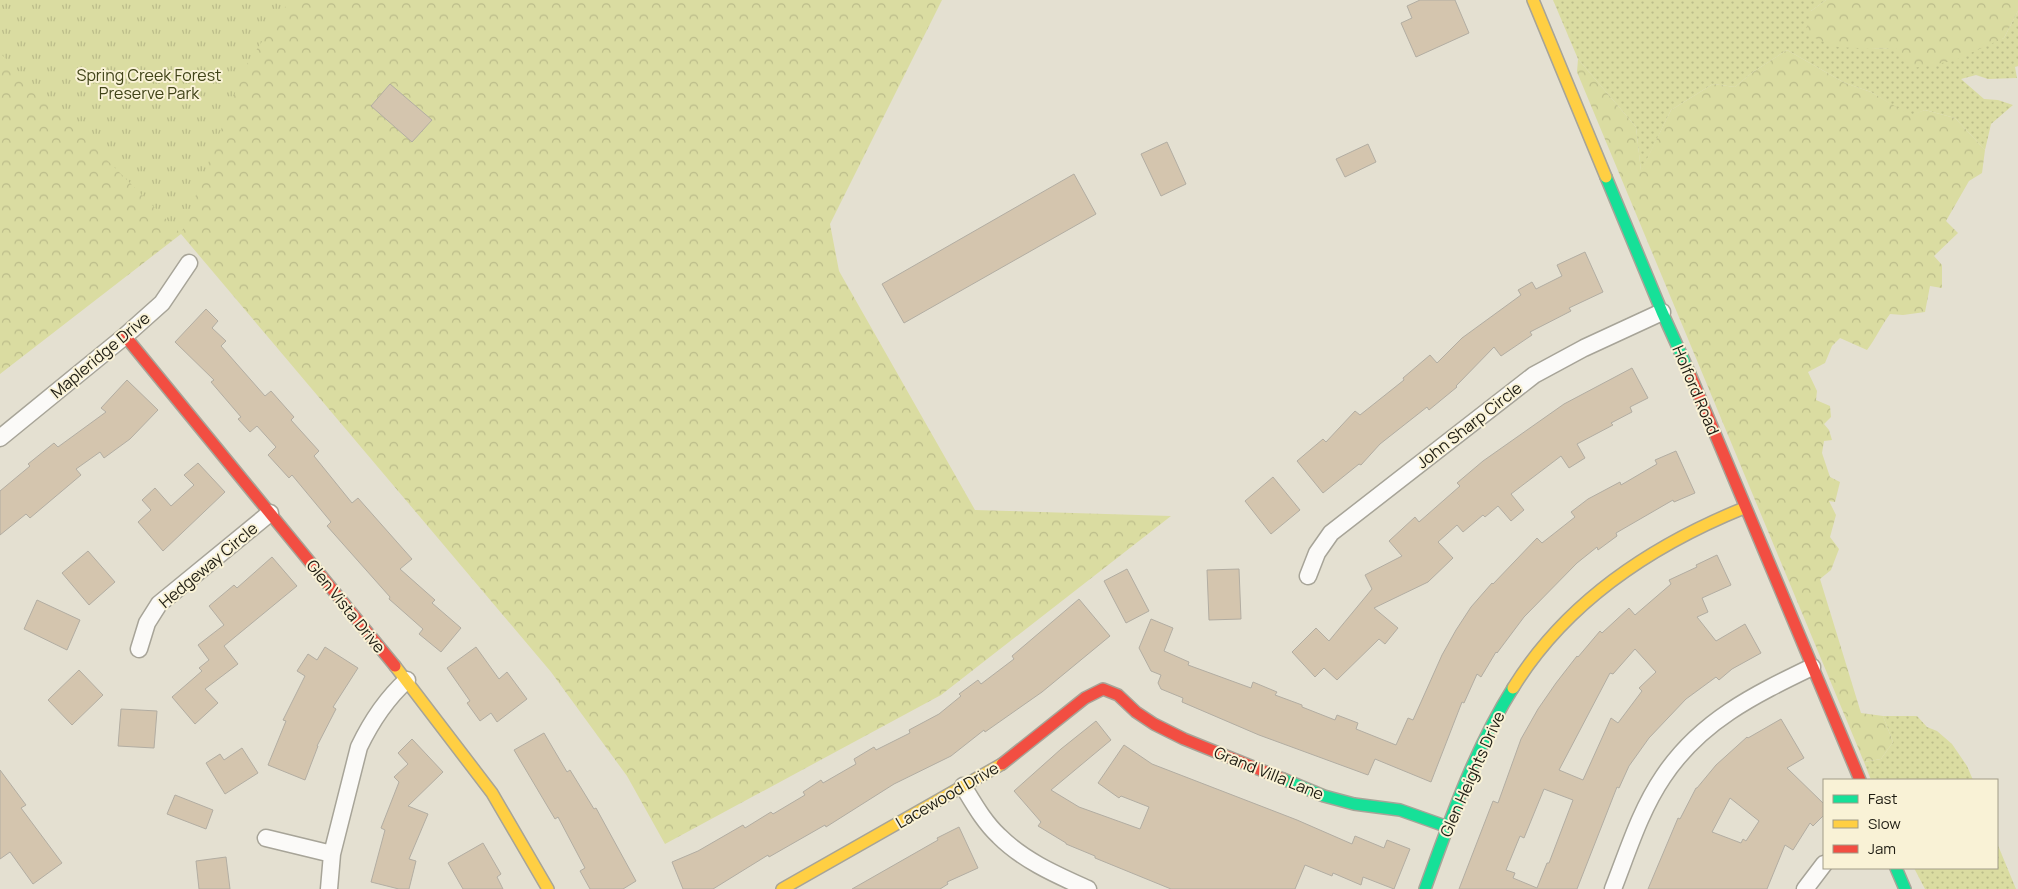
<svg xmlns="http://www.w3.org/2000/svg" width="2018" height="889" font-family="Manrope,sans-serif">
<defs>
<pattern id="grass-dots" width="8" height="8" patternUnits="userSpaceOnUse" patternTransform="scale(1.25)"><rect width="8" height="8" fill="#dadca1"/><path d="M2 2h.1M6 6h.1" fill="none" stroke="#bbbc8a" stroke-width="1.8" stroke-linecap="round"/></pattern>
<pattern id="forest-crowns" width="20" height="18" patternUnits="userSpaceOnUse" patternTransform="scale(1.25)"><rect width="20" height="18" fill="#dadca1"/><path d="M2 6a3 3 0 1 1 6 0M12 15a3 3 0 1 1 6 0" fill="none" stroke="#bbbc8a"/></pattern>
<pattern id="park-tufts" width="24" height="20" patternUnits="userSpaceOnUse" patternTransform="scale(1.25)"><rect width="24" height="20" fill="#dadca1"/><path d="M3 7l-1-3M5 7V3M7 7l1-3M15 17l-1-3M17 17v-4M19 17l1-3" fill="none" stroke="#bbbc8a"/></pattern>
</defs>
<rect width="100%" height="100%" fill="#e4e0d1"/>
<path fill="url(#grass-dots)" d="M1553 0H1826L1811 11 1871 49 1989 43 2004 38 2018 11V66L2015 67 2017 78 1988 79 1976 75 1961 79 1984 99 1998 100 2013 105 1991 124 1985 150 1955 118 1925 110 1910 116 1871 92 1845 83 1787 50 1753 72 1735 87 1713 84 1671 110 1641 172 1636 127 1578 59Z
M1883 716H1917L1927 727 1937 731 1952 744 1967 766 1973 780H1871L1864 762 1881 759 1893 742Z
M1997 843 2016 889H1925L1914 868H1997Z"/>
<path fill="url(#forest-crowns)" d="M0 0H942L830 224 839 271 975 510 1171 516 941 695 665 844 627 776 551 672 181 234 0 374Z
M1826 0H2018V11L2004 38 1953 61 1913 68 1896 48 1871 49 1838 47 1805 34 1811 11Z
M1787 50 1845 83 1871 92 1910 115 1925 110 1955 118 1985 150 1982 173 1969 181 1946 221 1958 233 1934 256 1942 265V288L1930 286 1925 312 1903 315 1890 314C1881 326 1876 338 1867 350L1840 338 1832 346 1825 363 1808 372 1817 391 1816 400 1830 406 1831 417 1824 424 1829 430 1832 440 1824 441 1822 453 1830 477 1840 482 1835 502 1829 501 1836 515 1830 537 1839 549 1831 570 1820 579 1861 713 1883 716 1893 742 1881 759 1864 762 1577 72 1578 59 1636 127 1641 171 1671 110 1713 84 1735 87 1753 72Z"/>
<path fill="url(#park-tufts)" d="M0 0H290L245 67 181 234 0 53Z"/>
<path fill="#d4c5ae" stroke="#b2ada2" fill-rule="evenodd" d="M1420 0H1455L1469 33 1416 57 1401 23 1412 18 1407 6Z
M390 84 432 120 412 142 371 106Z
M1167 142 1186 184 1161 196 1141 154Z
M1368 144 1376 162 1345 177 1336 159Z
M1074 174 1096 214 904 323 882 284Z
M1585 252 1603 292 1569 308 1571 311 1530 332 1532 335 1501 356 1494 347 1456 386 1457 387 1429 410 1427 407 1380 444 1361 465 1359 464 1323 493 1297 461 1323 439 1326 442 1355 411 1360 415 1404 380 1403 378 1430 355 1437 363 1462 338 1521 295 1518 290 1532 282 1536 289 1562 276 1557 265Z
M206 309 218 321 212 328 226 341 221 346 265 396 271 391 294 417 291 420 319 451 314 456 352 503 358 498 412 559 400 569 435 600 432 603 461 628 441 652 419 634 423 629 389 599 390 597 327 526 331 522 292 475 289 478 268 455 276 447 257 426 250 432 238 419 241 417 211 382 214 380 175 342Z
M1632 368 1648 398 1630 407 1632 412 1611 423 1613 425 1577 444 1585 458 1569 468 1561 456 1511 494 1524 510 1511 521 1498 506 1485 517 1483 515 1463 532 1457 525 1438 542 1453 558 1428 582 1374 608 1398 628 1385 644 1379 639 1337 680 1324 668 1315 677 1292 652 1316 628 1329 641 1372 589 1365 575 1402 556 1389 541 1415 517 1419 522 1460 486 1457 483 1483 461 1564 404Z
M127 380 158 410 130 439 104 458 100 452 76 469 81 475 30 518 26 514 0 535V491L30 466 28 464 54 443 58 447 106 412 101 408Z
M1676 451 1695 493 1674 502 1673 500 1616 533 1617 536 1598 550 1597 547 1577 563 1524 617 1497 653 1496 652 1481 677 1477 674 1464 703 1462 702 1431 782 1375 759 1368 775 1259 735 1182 702 1183 698 1161 689 1158 683 1161 675 1151 671 1139 648 1151 619 1173 628 1164 651 1189 662 1188 665 1251 688 1253 682 1277 692 1275 695 1302 705V707L1335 720 1337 715 1358 723 1356 729 1396 745 1408 718 1413 720 1442 655 1456 630 1471 607 1492 583 1493 584 1537 538 1542 543 1575 517 1571 512 1588 499 1620 482 1621 485 1657 464 1655 460Z
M198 463 225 492 163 551 138 522 151 510 142 500 155 488 171 506 194 485 184 475Z
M1273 477 1300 510 1271 534 1245 501Z
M88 551 115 582 89 605 62 573Z
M1717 555 1731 585 1702 598 1708 612 1697 617 1716 641 1745 624 1761 653 1732 669 1719 680 1716 677 1686 699 1649 738 1629 766 1619 788 1617 787 1577 889H1459L1493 801 1498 803 1521 739 1538 709 1556 683 1577 656 1578 657 1600 631 1602 633 1629 608 1635 615 1671 584 1669 580 1697 567 1696 565ZM1635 649 1656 672 1639 688 1642 691 1618 723 1611 718 1583 780 1559 770 1610 673 1613 674ZM1544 789 1573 800 1549 863H1547L1537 888 1513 878 1515 873 1506 870 1520 836 1524 838Z
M272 557 297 586 224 646 238 664 205 689 218 703 195 724 172 697 202 671 199 668 209 660 198 645 224 625 209 606 234 585 237 588Z
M1127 569 1149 611 1126 623 1104 581Z
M1239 569 1241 619 1209 620 1207 570Z
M1079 599 1110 636 1042 692 985 732 984 730 951 756 894 784 826 827 825 825 769 857 768 855 713 889H683L672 862 698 851 743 825 745 828 771 812 773 814 805 795 803 792 821 780 823 783 856 764 854 759 874 747 876 750 910 733 909 730 939 714 961 696 959 694 978 680 981 684 1014 659 1012 656Z
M37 600 80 620 67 650 24 629Z
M325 647 358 668 333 707 336 709 317 746H318L305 780 268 765 286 721 283 720 305 676 297 671 308 654 317 660Z
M476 647 499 679 507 672 527 699 497 722 491 713 480 721 467 703 470 701 447 668Z
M79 670 103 695 72 725 48 700Z
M121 709 157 711 154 748 118 746Z
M1781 719 1804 758 1787 768 1824 804V815L1813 826 1810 823 1793 850 1785 845 1767 889H1648L1678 818 1680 819 1696 788H1697L1716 765 1747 737 1748 738ZM1730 798 1759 821 1746 841 1743 839 1741 843 1712 832Z
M1096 721 1111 740 1051 790 1079 807 1140 829 1149 807 1121 796 1119 798 1098 783 1124 745 1152 764 1297 820 1352 844 1355 836 1384 848 1387 840 1410 849 1394 889 1363 877 1361 885 1333 873 1332 876 1305 865 1295 889H1171L1095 858V856L1066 844V843L1038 826 1041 822 1014 791 1061 749Z
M544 733 567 772 570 770 594 809 596 808 636 881 623 889H590L580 871 585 868 558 817 555 819 514 750Z
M412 739 443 772 408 806 428 814 409 859 416 861 409 889H399L371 882 385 830 381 828 399 782 394 777 408 764 398 753Z
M242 748 258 773 225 794 206 763 220 754 224 760Z
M0 770 26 805 21 808 62 863 33 884 10 852 0 859Z
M175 795 213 810 206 829 167 814Z
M959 827 978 868 947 882 948 884 940 889H852L938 840 937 838Z
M483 843 501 874 497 877 503 889H463L448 863Z
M226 857 230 889H199L196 861Z"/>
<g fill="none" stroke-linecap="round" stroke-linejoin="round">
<g stroke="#a7a498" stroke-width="19">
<path id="street" d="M0 438 125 336 162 303 189 263
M1308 576 1317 553 1331 533 1534 375 1584 348 1662 312
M139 649 147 623 159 604 270 513
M963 786C974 804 984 822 999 836 1024 861 1057 875 1088 889
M266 838 332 854
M329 889 332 854 359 747C371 722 386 699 407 680
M1613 889C1628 851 1640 811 1663 777 1700 721 1754 695 1812 667
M1805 889 1824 864"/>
</g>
<g stroke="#a7a498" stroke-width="14">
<path id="fast" d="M1606 177 1662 312 1690 374
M1283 779 1324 796 1354 804 1400 810 1448 827
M1896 868 1905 889
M1425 889C1450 820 1474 750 1513 688"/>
</g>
<g stroke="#a7a498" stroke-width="14">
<path id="slow" d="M1533 0 1606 177
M395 666 492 793 548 889
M1513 688C1566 602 1653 545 1744 508
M782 889 1002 764"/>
</g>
<g stroke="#a7a498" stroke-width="14">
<path id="jam" d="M125 336 395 666
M1690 374 1860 780
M1002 764 1085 698 1103 689 1118 695 1136 712 1154 724 1184 739 1283 779"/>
</g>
<use href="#street" stroke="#fbfaf8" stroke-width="16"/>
<use href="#fast" stroke="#16e098" stroke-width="11"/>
<use href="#slow" stroke="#ffcf43" stroke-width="11"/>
<use href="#jam" stroke="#f24e42" stroke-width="11"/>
</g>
<g text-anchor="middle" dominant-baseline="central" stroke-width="4" stroke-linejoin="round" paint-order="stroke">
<g font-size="16" fill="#414419" stroke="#f9f2d6">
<text x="149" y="75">Spring Creek Forest<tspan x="149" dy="18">Preserve Park</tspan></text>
</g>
<g font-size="16" fill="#1e1c12" stroke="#f9f2d6">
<text transform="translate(100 355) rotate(-40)">Mapleridge Drive</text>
<text transform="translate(1696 390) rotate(67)">Holford Road</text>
<text transform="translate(1469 425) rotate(-38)">John Sharp Circle</text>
<text transform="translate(208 565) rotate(-40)">Hedgeway Circle</text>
<text transform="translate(346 606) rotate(51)">Glen Vista Drive</text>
<text transform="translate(1269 773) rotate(22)">Grand Villa Lane</text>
<text transform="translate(1472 774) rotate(-66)">Glen Heights Drive</text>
<text transform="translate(947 795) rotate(-30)">Lacewood Drive</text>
</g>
</g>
<rect x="1823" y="779" width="175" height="90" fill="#f9f2d6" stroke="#a19c88"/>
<rect x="1833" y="795" width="25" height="8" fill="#16e098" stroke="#a19c88"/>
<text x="1868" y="804" font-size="15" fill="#1e1c12">Fast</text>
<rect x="1833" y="820" width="25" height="8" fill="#ffcf43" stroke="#a19c88"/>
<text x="1868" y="829" font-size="15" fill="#1e1c12">Slow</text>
<rect x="1833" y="845" width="25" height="8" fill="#f24e42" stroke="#a19c88"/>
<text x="1868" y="854" font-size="15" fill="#1e1c12">Jam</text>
</svg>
